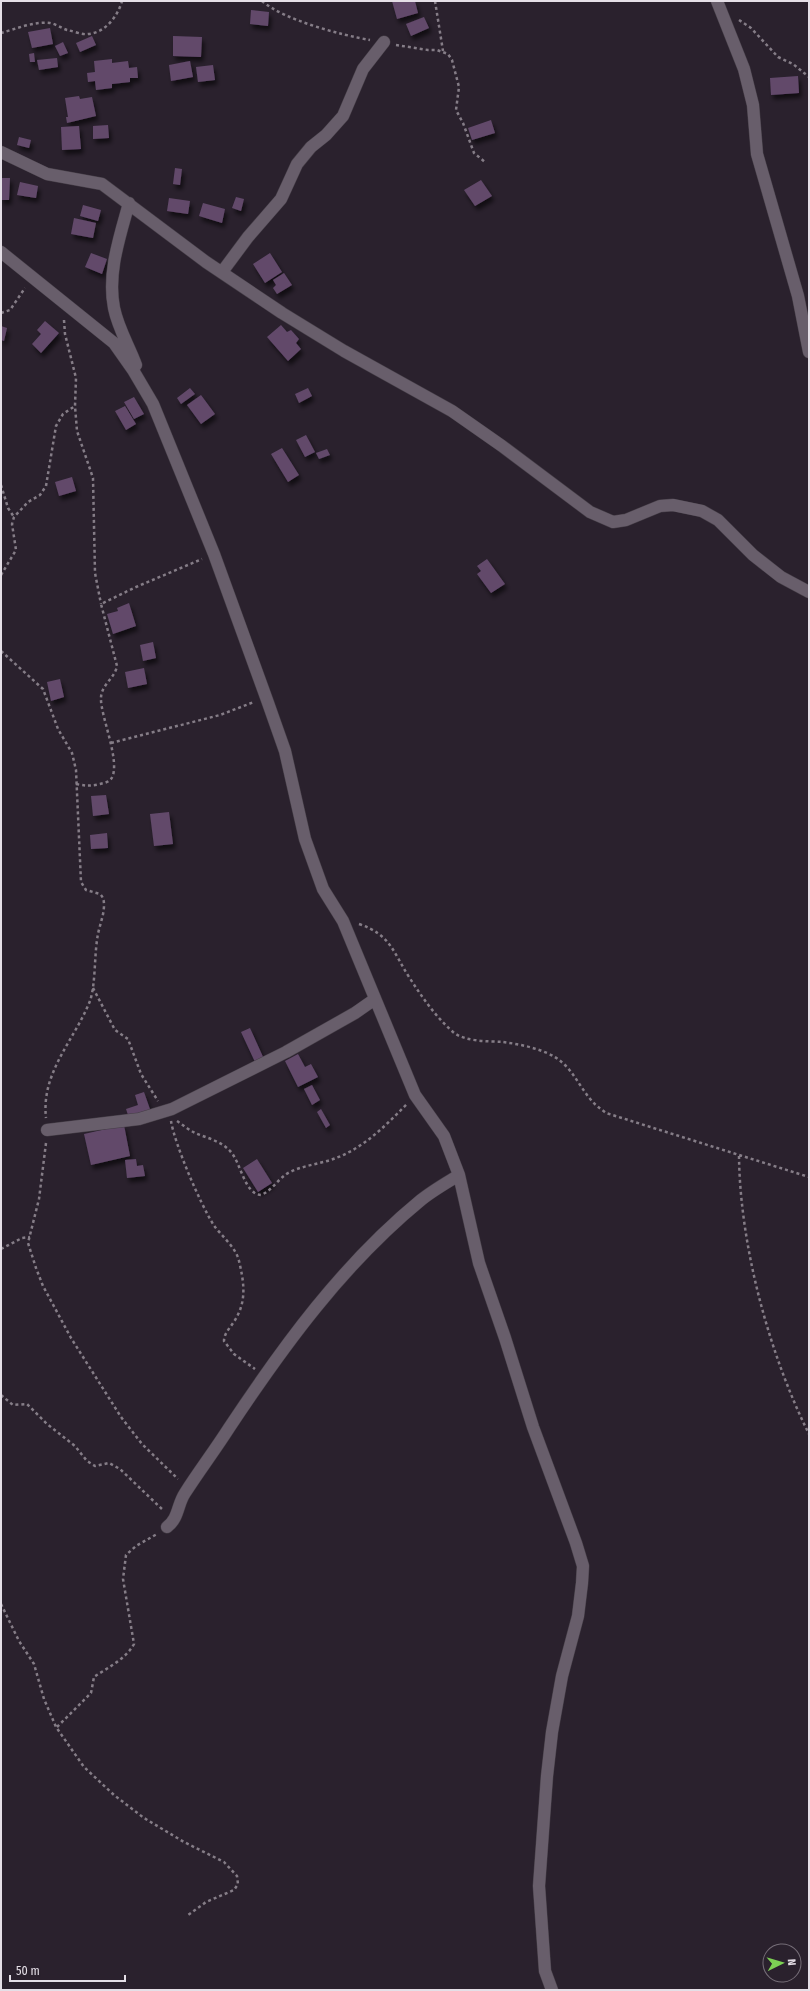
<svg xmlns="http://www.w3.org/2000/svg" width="810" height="1991" font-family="'Fira Sans Condensed',sans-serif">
<defs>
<filter id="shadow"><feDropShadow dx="2.5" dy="4.5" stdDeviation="2" flood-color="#0009"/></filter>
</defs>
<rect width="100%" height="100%" fill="#2a212d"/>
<path fill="#62496b" filter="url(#shadow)" d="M392 1H415L418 13 397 19Z
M251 10 269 12 268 26 250 24Z
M424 17 429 28 411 36 406 24Z
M50 28 53 44 32 48 28 32Z
M92 36 96 45 80 52 76 43Z
M173 36 202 37 201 57 173 56Z
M63 42 68 53 60 56 55 46Z
M34 53 35 62H30L29 54Z
M57 58 58 67 39 70 37 60Z
M112 59V63L128 61 129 68 137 67 138 78H130V82L112 84V88L96 90 95 81 88 82 87 73 95 72 94 61Z
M190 61 193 77 171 81 169 65Z
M213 65 215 80 198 82 196 67Z
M798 76 799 93 771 95 770 78Z
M79 96 80 99 92 97 96 116 67 123 66 117H68L65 98Z
M491 120 495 133 472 140 468 128Z
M108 125 109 138 93 139V126Z
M79 126 81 149 62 150 61 127Z
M19 137 31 140 29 148 17 145Z
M175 168 182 169 180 185 173 184Z
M1 178H10L9 200H1Z
M481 180 492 196 475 206 464 190Z
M20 182 38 186 36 198 17 195Z
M236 197 244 199 241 211 232 208Z
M169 198 190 201 188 214 167 211Z
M203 203 225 209 222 223 199 216Z
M83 205 101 210 98 221 80 216Z
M74 218 96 223 93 238 71 234Z
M91 253 107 259 102 274 85 267Z
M270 253 282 272 265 283 253 264Z
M284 273 292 285 277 294 273 288 276 285 273 280Z
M45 321 59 333 41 353 32 344 41 334 37 330Z
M281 325 287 332 291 330 299 339 296 343 301 349 288 361 267 337Z
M1 326 7 328 4 341 1 340Z
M190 388 195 394 181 404 177 398Z
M308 388 312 396 299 403 295 394Z
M201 395 215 414 201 424 187 405Z
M134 397 144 414 134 419 124 402Z
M125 406 136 424 126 430 115 411Z
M306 435 315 452 305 457 296 440Z
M282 448 299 475 288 482 271 454Z
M327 449 330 455 319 459 316 453Z
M72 477 76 491 59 496 55 482Z
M487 559 505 584 491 593 477 574 481 571 477 566Z
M129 603 136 626 113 634 107 614 118 611 117 608Z
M153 642 156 658 143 661 140 645Z
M144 668 147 684 128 688 125 672Z
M60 679 64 697 51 701 47 682Z
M106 795 109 814 93 816 91 796Z
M169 812 173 844 154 846 150 814Z
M107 833 108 848 91 849 90 835Z
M250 1028 264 1059 255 1062 241 1032Z
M298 1054 305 1067 311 1064 318 1077 298 1087 285 1061Z
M312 1085 320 1100 312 1105 304 1089Z
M144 1092 151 1112 129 1118 126 1109 138 1105 135 1095Z
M321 1109 330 1125 326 1128 317 1112Z
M124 1125 130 1156 91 1165 84 1134Z
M136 1159 137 1166 143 1165 145 1176 127 1178 125 1160Z
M257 1159 272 1183 258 1192 243 1168Z"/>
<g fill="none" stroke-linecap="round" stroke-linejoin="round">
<g stroke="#453e47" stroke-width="13">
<path id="street" d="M717 1 744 69 753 105 757 154 798 296 809 352
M1 152 47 174 102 184 206 262 282 313 344 351 452 411 502 446 590 512 613 522 626 520 660 506 673 505 702 511 718 520 753 555 781 577 809 592
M129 203C120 236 107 273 114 308 118 328 129 346 136 365
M1 252 114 343 133 370 153 404 214 554 267 700 285 751 305 839 323 889 343 921 415 1095 444 1136 459 1175 479 1263 505 1338 533 1427 576 1543 583 1566 582 1583 578 1616 562 1676 552 1732 547 1776 539 1886 545 1971 552 1990
M222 272 248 237 281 199 297 164 311 147 326 135 343 116 363 69 384 42
M47 1130 139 1119 172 1109 286 1052 355 1013 375 999
M167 1527C179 1518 177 1505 185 1493 199 1471 215 1450 229 1428 284 1345 343 1264 421 1200 432 1191 446 1183 459 1175"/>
</g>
<path stroke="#857d87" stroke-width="2.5" stroke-dasharray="3 3" stroke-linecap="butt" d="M262 1C284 20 341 35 370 40
M435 1 443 51
M739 20 751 28 778 57 793 64 809 77
M1 33C15 29 35 21 50 23 56 24 61 28 67 30 73 31 82 35 88 34 105 33 118 16 122 1
M396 45 428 50H437L448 54 452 60 459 87 456 110 463 123 474 153 485 162
M1 313 10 310 25 288
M64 320 65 334 76 378 75 406 77 431 93 478 95 573 101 604
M1 485 8 508 14 517
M1 575 16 550 12 524 14 517 28 502 40 495 46 486 56 426 63 414 75 406
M1 651 43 689 58 729 72 753 76 770 81 882 86 890 100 894C103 897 104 900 104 905 104 915 100 924 98 934 94 954 96 983 90 1001 74 1041 41 1072 46 1118
M111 743 220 715 254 702
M76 784C85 786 92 786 100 784 104 783 109 782 111 779 122 764 100 715 101 698 101 685 115 678 117 666L101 604 136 587 202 559
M359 924C391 935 393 952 409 977 422 997 435 1016 453 1032 465 1042 488 1041 503 1042 518 1044 533 1047 547 1053 572 1064 576 1083 592 1101 596 1106 601 1109 606 1113L809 1177
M93 988 115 1030 128 1039 141 1074 158 1101
M171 1121C175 1145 200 1203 213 1224 221 1236 236 1247 239 1261 244 1282 247 1301 235 1320 231 1327 224 1333 224 1341L234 1354 255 1369
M177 1121C183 1125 189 1130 195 1133 207 1138 221 1141 230 1151 241 1162 244 1194 261 1195 273 1190 278 1178 290 1172 304 1165 321 1164 336 1158 365 1147 386 1125 407 1104
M46 1143 39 1199 28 1243 36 1268 43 1286 71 1338 121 1417 142 1444 178 1479
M739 1156C740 1245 769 1354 809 1434
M1 1249 22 1238 30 1237
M1 1395 13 1405 27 1404 47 1424 75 1446 87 1461 95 1466 109 1463 120 1469 164 1511
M1 1604 19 1641 34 1664 44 1699 56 1727 84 1767 114 1795 144 1818 184 1842 224 1862 237 1876 238 1884 234 1890 206 1902 188 1915
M57 1727 91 1693 94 1677C107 1668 126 1659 134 1644L123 1579 126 1555 136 1546 157 1534"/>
<use href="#street" stroke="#685e6b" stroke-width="12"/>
</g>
<rect width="810" height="1991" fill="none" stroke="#e5dfe7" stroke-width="4"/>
<g transform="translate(782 1963) rotate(85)"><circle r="19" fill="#2a212d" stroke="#756d77"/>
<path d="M0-3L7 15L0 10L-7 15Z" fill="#7dd154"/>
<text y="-6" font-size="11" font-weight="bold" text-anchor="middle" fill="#e5dfe7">N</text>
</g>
<path d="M10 1975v6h115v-6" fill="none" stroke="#e5dfe7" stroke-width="2"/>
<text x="16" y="1975" font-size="12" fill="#e5dfe7" stroke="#2a212d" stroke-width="3" paint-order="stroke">50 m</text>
</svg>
